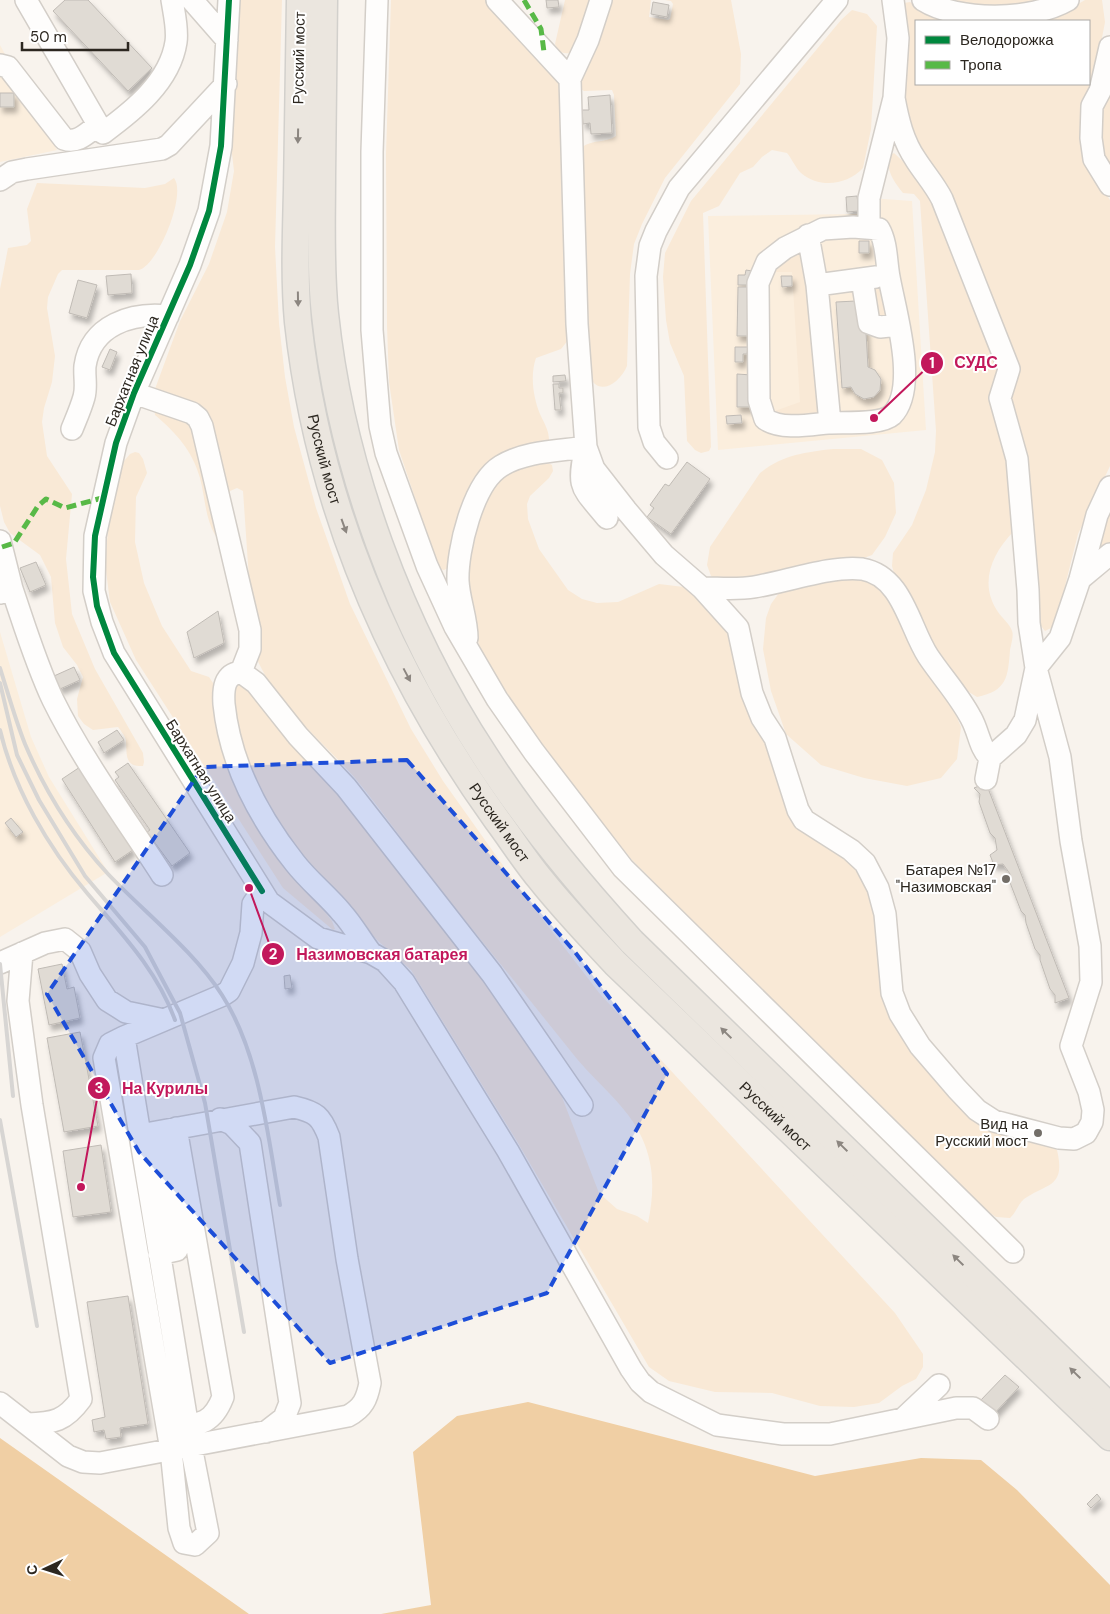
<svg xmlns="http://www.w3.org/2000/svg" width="1110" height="1614" font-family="'DM Sans',sans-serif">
<defs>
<filter id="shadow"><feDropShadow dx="3" dy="5.5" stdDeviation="2.5" flood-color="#0004"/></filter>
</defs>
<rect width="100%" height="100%" fill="#f8f3ed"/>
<path fill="#fbeedd" d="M0 45 57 150 0 162Z
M869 198 912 201 926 430 718 450 708 216 861 214Z
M0 632 31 737 49 777 108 872 0 937Z"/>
<path fill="#f9e9d6" d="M235 0H282L275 247 279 323 285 377 294 427 316 508 350 604 411 729 443 781 524 895 600 994 895 1313 923 1354V1367L916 1379 902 1386 879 1403 854 1407 820 1406 772 1393 715 1392 669 1381 649 1367 518 1143 411 970 377 940 280 831 241 756 232 696 237 683 243 682 339 793 486 978 560 1092 599 1193 617 1209 637 1216 648 1223C654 1194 655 1166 642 1138 628 1106 595 1082 573 1054 529 999 484 944 440 889 411 853 385 814 355 778 320 738 274 704 254 652L243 491 237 488 230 491 220 537 215 535C205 517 205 497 200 478 192 450 176 433 155 415L153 400 155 389 180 321 209 264 227 212 234 171 227 111Z
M391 0H485L556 76 561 86 569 339 561 349 536 358C530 375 533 397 540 414 544 423 549 430 549 440L545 443C528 447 507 449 493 459 465 480 449 535 448 568L444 570 440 569 436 561 399 450 389 382 387 326 386 154Z
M565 0H591L574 48 569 53C561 54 558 51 555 44Z
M612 0H651L649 17 668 20 670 19 673 4 671 1 665 0H731L741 54 740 84 665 178 642 224 634 244 630 274 627 366C619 385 595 399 588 371L582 147C594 139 606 143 616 136L614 95 612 90 584 91 581 89 579 83Z
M938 0H1049L1042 3 969 7Z
M1085 0H1102L1105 22 1093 85 1085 163 1110 200V466L1078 534 1055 626 1045 631 1041 626 1038 590 1010 400 1017 382 1019 370 898 125 904 3 910 2 930 14 951 21H916V84H1089V21H1032L1066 11Z
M852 10 867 14 877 26 871 129 863 168C847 185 820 189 801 173 795 167 792 159 787 153L772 150 762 157 753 167 740 173 719 206 703 213 711 447 709 451 701 453 695 450 687 441 684 376 670 343 666 320 663 277 665 253 691 201 841 20Z
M1110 89V168C1095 144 1100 115 1110 89Z
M894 153 924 181 999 358 1009 461 1013 532C991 555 979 584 998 612 1002 618 1010 624 1012 631 1014 635 1011 645 1010 650 1008 677 1007 691 977 697L964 689 941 662 896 581 892 566 893 553 912 525 926 490 935 452 936 431 920 201 914 194 903 193C894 182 886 171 889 156Z
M174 178C187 194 158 265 139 270H62L58 274 48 297 47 308 55 356 52 382 44 408 42 422 47 456 72 494 66 559 72 614 95 669 143 753 144 762 143 766C124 767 127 754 126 741 126 737 121 731 118 727L93 730 84 724 78 716 77 699 83 677 77 665 63 647 55 623 51 577 40 555 10 533 4 522 0 506V289L8 248 27 245 31 241 27 209 37 183 145 188 165 184Z
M796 252 803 254 821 413 800 420 772 412 800 402 792 272H772L770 265Z
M881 284 888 313 884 316H877L872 286Z
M833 449H861L882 460 894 483 896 513 885 537 872 555 856 561 773 577 717 579 711 576 707 565 710 547 760 473C782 455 806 452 833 449Z
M135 452 139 453 143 459 147 473 136 497 135 542 144 583 162 626 191 671 209 677 213 683 291 869 332 921 335 929 333 930 283 888 136 660 110 602 105 563 109 520 124 461 130 454Z
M548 463 552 465 553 471 549 478 530 496 527 504 528 519 539 549 568 590 582 599 597 603 618 602 659 584 684 587 693 591 726 625 783 795 858 869 870 892 876 917 885 992 935 1076 1057 1150C1066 1188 1047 1183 1024 1199 1018 1204 1016 1213 1010 1218L996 1217 978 1205 632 860 541 747 480 651 467 583V564L478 521 495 484 505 475 521 468Z
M1110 503V543L1101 549 1098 548Z
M859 576 875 581 888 600 944 687 961 727 957 759 941 778 907 786 864 778 821 765 786 734 771 691 763 649 766 618 771 604 779 593 788 587Z"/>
<path fill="#f0cfa4" d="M528 1402 815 1476 921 1458 981 1460 1017 1490 1110 1585V1614H381L431 1605 413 1452 457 1416Z
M0 1438 249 1614H0Z"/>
<path fill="#e0dbd4" stroke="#c0bbb5" filter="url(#shadow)" d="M65 0H88L152 68 128 91 53 11Z
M546 0H558L559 7 547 8Z
M653 2 669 5 667 17 651 14Z
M0 93H14V107H0Z
M610 95 612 133 591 134 590 123 583 124 582 110H589L588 97Z
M857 196 859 211 847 212 846 197Z
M859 241H869V253H859Z
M746 270 752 271 751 285H738V275H745Z
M131 274 132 293 108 295 106 276Z
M781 276H792V286L782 287Z
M78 280 97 285 87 318 69 313Z
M738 287H751L750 336H737Z
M856 301 857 315H865L868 367 875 370 881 379 880 390 874 397 864 399 855 394 851 387 842 388 836 302Z
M735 347H748L747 354H743V362H735Z
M110 349 117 352 110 370 102 367Z
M737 374 752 375 751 407H737Z
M565 375 566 381 553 382V376Z
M553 384H559V388H563V393H559L561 410H555Z
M741 415 742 423 727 424 726 416Z
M687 462 710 479 671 534 647 517 654 508 650 505 665 484 669 486Z
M36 562 46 585 30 592 20 568Z
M218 611 224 643 194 658 187 632Z
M74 667 80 680 60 689 54 676Z
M117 730 124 740 104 753 98 742Z
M128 763 190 853 172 866 147 832 150 830 115 780 119 777 115 772Z
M80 767 133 850 115 862 62 779Z
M986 783 1069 998 1055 1003V995L1050 989 1040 960V955L1035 949 1026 923 1025 915 1021 911 1009 880 1010 874 1003 864 994 865 990 855 997 850 995 838 990 833 979 802 980 794 974 788Z
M11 818 23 832 16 837 5 823Z
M62 964 67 989 74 987 80 1018 49 1025 38 969Z
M290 975 292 988 285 989 284 976Z
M80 1032 98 1126 64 1132 47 1038Z
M101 1145 111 1212 73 1217 63 1151Z
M128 1296 148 1424 120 1428 121 1437 106 1439 104 1430 94 1432 92 1420 105 1417 87 1302Z
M1005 1375 1019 1387 993 1415 979 1402Z
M1097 1494 1101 1499 1091 1508 1087 1504Z"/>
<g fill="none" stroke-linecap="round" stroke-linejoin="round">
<g stroke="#d3cec8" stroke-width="24">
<path id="minor" d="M26 0 103 133C133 111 170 82 176 42 178 29 174 13 172 0
M192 0 227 40
M229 0 221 146 209 211 190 265 134 393 116 443 95 536 94 591 102 622 114 653 269 902 318 938 371 953 385 961 404 982 508 1151 631 1369 640 1382 651 1392 717 1425 783 1434H830L956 1408H973L988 1419
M377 0 372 152V330L380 426 386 453 427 566 455 627 497 699 534 752 623 868 1013 1252
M497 0 570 79
M601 0 588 40 570 79 577 324 586 447 594 469 626 510 664 555 702 588 738 628 752 693 762 718 775 738 798 810 804 820 851 850 865 863 878 888 885 914 892 993 900 1014 920 1046 957 1089 977 1110 994 1121 1059 1138 1074 1139 1086 1133 1092 1122 1093 1110 1089 1092 1071 1046 1091 982 1090 946 1071 841 1060 757 1036 668 1060 638 1080 579 1097 515 1110 487
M923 0C958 22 1032 21 1068 0
M1110 47 1100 91 1092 106 1091 138 1094 159 1110 185
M0 65 8 67 64 139C78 144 87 133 98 125
M894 98C898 120 903 141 916 160 925 174 935 185 942 199L1009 369 1000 398 1017 459 1028 590 1029 623 1036 668 1025 720 1016 735 990 758 986 779
M0 180 12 172 27 169 162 149 169 145 226 84
M853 227 879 229C887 243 886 261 889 277 895 311 919 388 892 415 881 425 844 422 828 423 808 425 782 430 765 419L759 400 758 283 767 262 785 248 823 229Z
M869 227V198L894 98 898 38 893 0
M808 235 817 285 830 423
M862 279 869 323 880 327 899 325
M817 285 876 277
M134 393 192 413 198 418 202 426 250 630V649L241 672
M72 429C76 419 81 408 84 397 87 387 84 376 85 366 91 325 132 312 168 316
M586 447C576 489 582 487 607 518
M667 458 654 442 649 427 646 276 650 246 656 231 679 188 837 0
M0 541 12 589 0 593
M1080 579 1110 554
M702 588C719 588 737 590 754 587 785 582 833 565 862 569 903 576 909 627 928 656 942 677 959 695 971 718 979 732 979 747 990 758
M12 589C25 627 36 664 53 700 82 759 126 819 162 875
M467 638C467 619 459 600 458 581 457 550 473 483 501 466 525 451 560 451 586 447
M22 953 18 1001 32 1105 81 1399C65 1421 54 1423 27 1424
M371 953C361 940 353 925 342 913 327 895 309 881 295 863 258 816 230 763 224 704 223 689 224 674 241 672L256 683 298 736 346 787 492 974 582 1105
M0 963 45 943 65 939 80 951 90 974 107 1000 126 1012 164 1020
M124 1037 191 1446 208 1533 195 1545 184 1543 179 1528 171 1450 104 1058 110 1044 124 1037 223 995 229 991 243 963 251 933 253 904 262 891
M220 1119 232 1124 250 1143 290 1403 284 1418 266 1432
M157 1132 177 1250 159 1254
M0 1403 68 1456 83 1462 100 1463 348 1416C363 1408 367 1399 370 1383L347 1259 329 1137C321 1116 316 1112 294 1107L140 1135
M903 1419 939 1385
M175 1420C200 1430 214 1420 223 1397L176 1128"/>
</g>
<g stroke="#d2d0cc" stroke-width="29">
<g id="major">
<path id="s1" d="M300 0C299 63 298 127 297 190 296 233 294 278 298 322 318 506 390 671 497 820 512 840 525 861 541 880 564 909 590 936 615 963L1110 1437"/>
<path d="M324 0C323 58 323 117 322 175 322 221 320 268 325 314 341 467 401 628 485 756 528 823 579 884 632 942L1110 1407"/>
</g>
</g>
<use href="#minor" stroke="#fefdfc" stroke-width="21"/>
<use href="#major" stroke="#ebe6df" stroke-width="26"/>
<path stroke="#d7d5d3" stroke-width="4" d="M0 668C8 693 15 719 25 744 45 791 73 836 108 874 143 911 195 952 222 995 260 1054 268 1137 280 1205
M0 683 17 755 39 800 85 876 145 947 180 1013 205 1103 244 1332
M0 730C14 789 48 847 87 893 121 933 157 970 175 1020
M0 964 13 1096
M0 1120 37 1326"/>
<path stroke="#58b947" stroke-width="5" stroke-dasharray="10 5" stroke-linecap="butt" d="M524 0 541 29 544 52
M2 547 14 543 38 506 46 499 65 508 102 498"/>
<g stroke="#fff" stroke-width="9">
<path id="cycleway" d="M229 0 221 146 209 211 190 265 134 393 116 443 95 536 93 577 97 606 114 653 262 891"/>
</g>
<use href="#cycleway" stroke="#00873e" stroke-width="6"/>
</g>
<defs><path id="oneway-solid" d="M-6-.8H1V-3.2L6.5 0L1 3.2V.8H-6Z" transform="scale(1.25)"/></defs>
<g fill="#8c8680">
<use href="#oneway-solid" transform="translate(298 136) rotate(91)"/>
<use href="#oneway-solid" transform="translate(298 299) rotate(89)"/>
<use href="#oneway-solid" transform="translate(344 526) rotate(70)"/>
<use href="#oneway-solid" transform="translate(407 675) rotate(62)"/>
<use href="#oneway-solid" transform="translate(726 1033) rotate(-136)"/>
<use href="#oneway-solid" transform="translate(842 1146) rotate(-136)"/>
<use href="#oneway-solid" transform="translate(958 1260) rotate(-136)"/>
<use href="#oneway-solid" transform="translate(1075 1373) rotate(-136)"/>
</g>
<path fill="#1d4ed8" fill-opacity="0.2" stroke="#1d4ed8" stroke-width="4" stroke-dasharray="10 6" stroke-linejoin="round" d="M407 760 575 952 667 1074 547 1293 330 1363 139 1152 47 994 203 767Z"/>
<g fill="#736e68" stroke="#fff" stroke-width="2">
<circle cx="1006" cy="879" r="5"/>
<circle cx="1038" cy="1133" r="5"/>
</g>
<g text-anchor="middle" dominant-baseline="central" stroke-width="4" stroke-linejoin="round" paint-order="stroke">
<g font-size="15" fill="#2c2720" stroke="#fff">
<text transform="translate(299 58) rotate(-89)">Русский мост</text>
<text transform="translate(132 371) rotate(-68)">Бархатная улица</text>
<text stroke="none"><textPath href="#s1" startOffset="462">Русский мост</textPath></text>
<text transform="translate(201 771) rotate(58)">Бархатная улица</text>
<text stroke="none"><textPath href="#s1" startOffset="868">Русский мост</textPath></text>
<text stroke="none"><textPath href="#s1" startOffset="1272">Русский мост</textPath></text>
</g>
<g font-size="15" fill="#2c2720" stroke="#fff" text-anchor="end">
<text x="996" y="870">Батарея №17<tspan x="996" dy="17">"Назимовская"</tspan></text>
<text x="1028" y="1124">Вид на<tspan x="1028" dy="17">Русский мост</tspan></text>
</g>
</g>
<path fill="none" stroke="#c2185b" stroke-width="2" d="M874 418L932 363M249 888L273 954M81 1187L99 1088"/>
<g fill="#c2185b" stroke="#fff" stroke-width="2">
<circle cx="874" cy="418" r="5"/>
<circle cx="249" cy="888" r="5"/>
<circle cx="81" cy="1187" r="5"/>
<circle cx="932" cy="363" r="12"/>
<circle cx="273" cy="954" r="12"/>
<circle cx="99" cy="1088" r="12"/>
</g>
<g font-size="15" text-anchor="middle" font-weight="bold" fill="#fff">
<text x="932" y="368">1</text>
<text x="273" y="959">2</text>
<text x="99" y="1093">3</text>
</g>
<g font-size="16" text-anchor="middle" font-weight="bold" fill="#c2185b" stroke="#fff" stroke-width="4" stroke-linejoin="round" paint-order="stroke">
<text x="976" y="368">СУДС</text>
<text x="382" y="960">Назимовская батарея</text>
<text x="165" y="1094">На Курилы</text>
</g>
<rect x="915" y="20" width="175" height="65" fill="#ffffff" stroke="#aba9a6"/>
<rect x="925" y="36" width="25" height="8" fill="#00873e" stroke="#aba9a6"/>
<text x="960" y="45" font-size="15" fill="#2c2720">Велодорожка</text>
<rect x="925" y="61" width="25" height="8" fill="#58b947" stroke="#aba9a6"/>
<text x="960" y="70" font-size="15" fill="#2c2720">Тропа</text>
<g transform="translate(45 1569) rotate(266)" stroke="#ffffff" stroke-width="4" paint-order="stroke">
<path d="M0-4L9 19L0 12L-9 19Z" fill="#2c2720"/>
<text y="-8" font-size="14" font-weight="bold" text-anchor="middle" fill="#2c2720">С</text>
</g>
<path d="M22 42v8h106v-8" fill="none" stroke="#2c2720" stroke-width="2.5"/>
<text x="30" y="42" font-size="15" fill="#2c2720" stroke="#ffffff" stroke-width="4" paint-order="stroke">50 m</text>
</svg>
